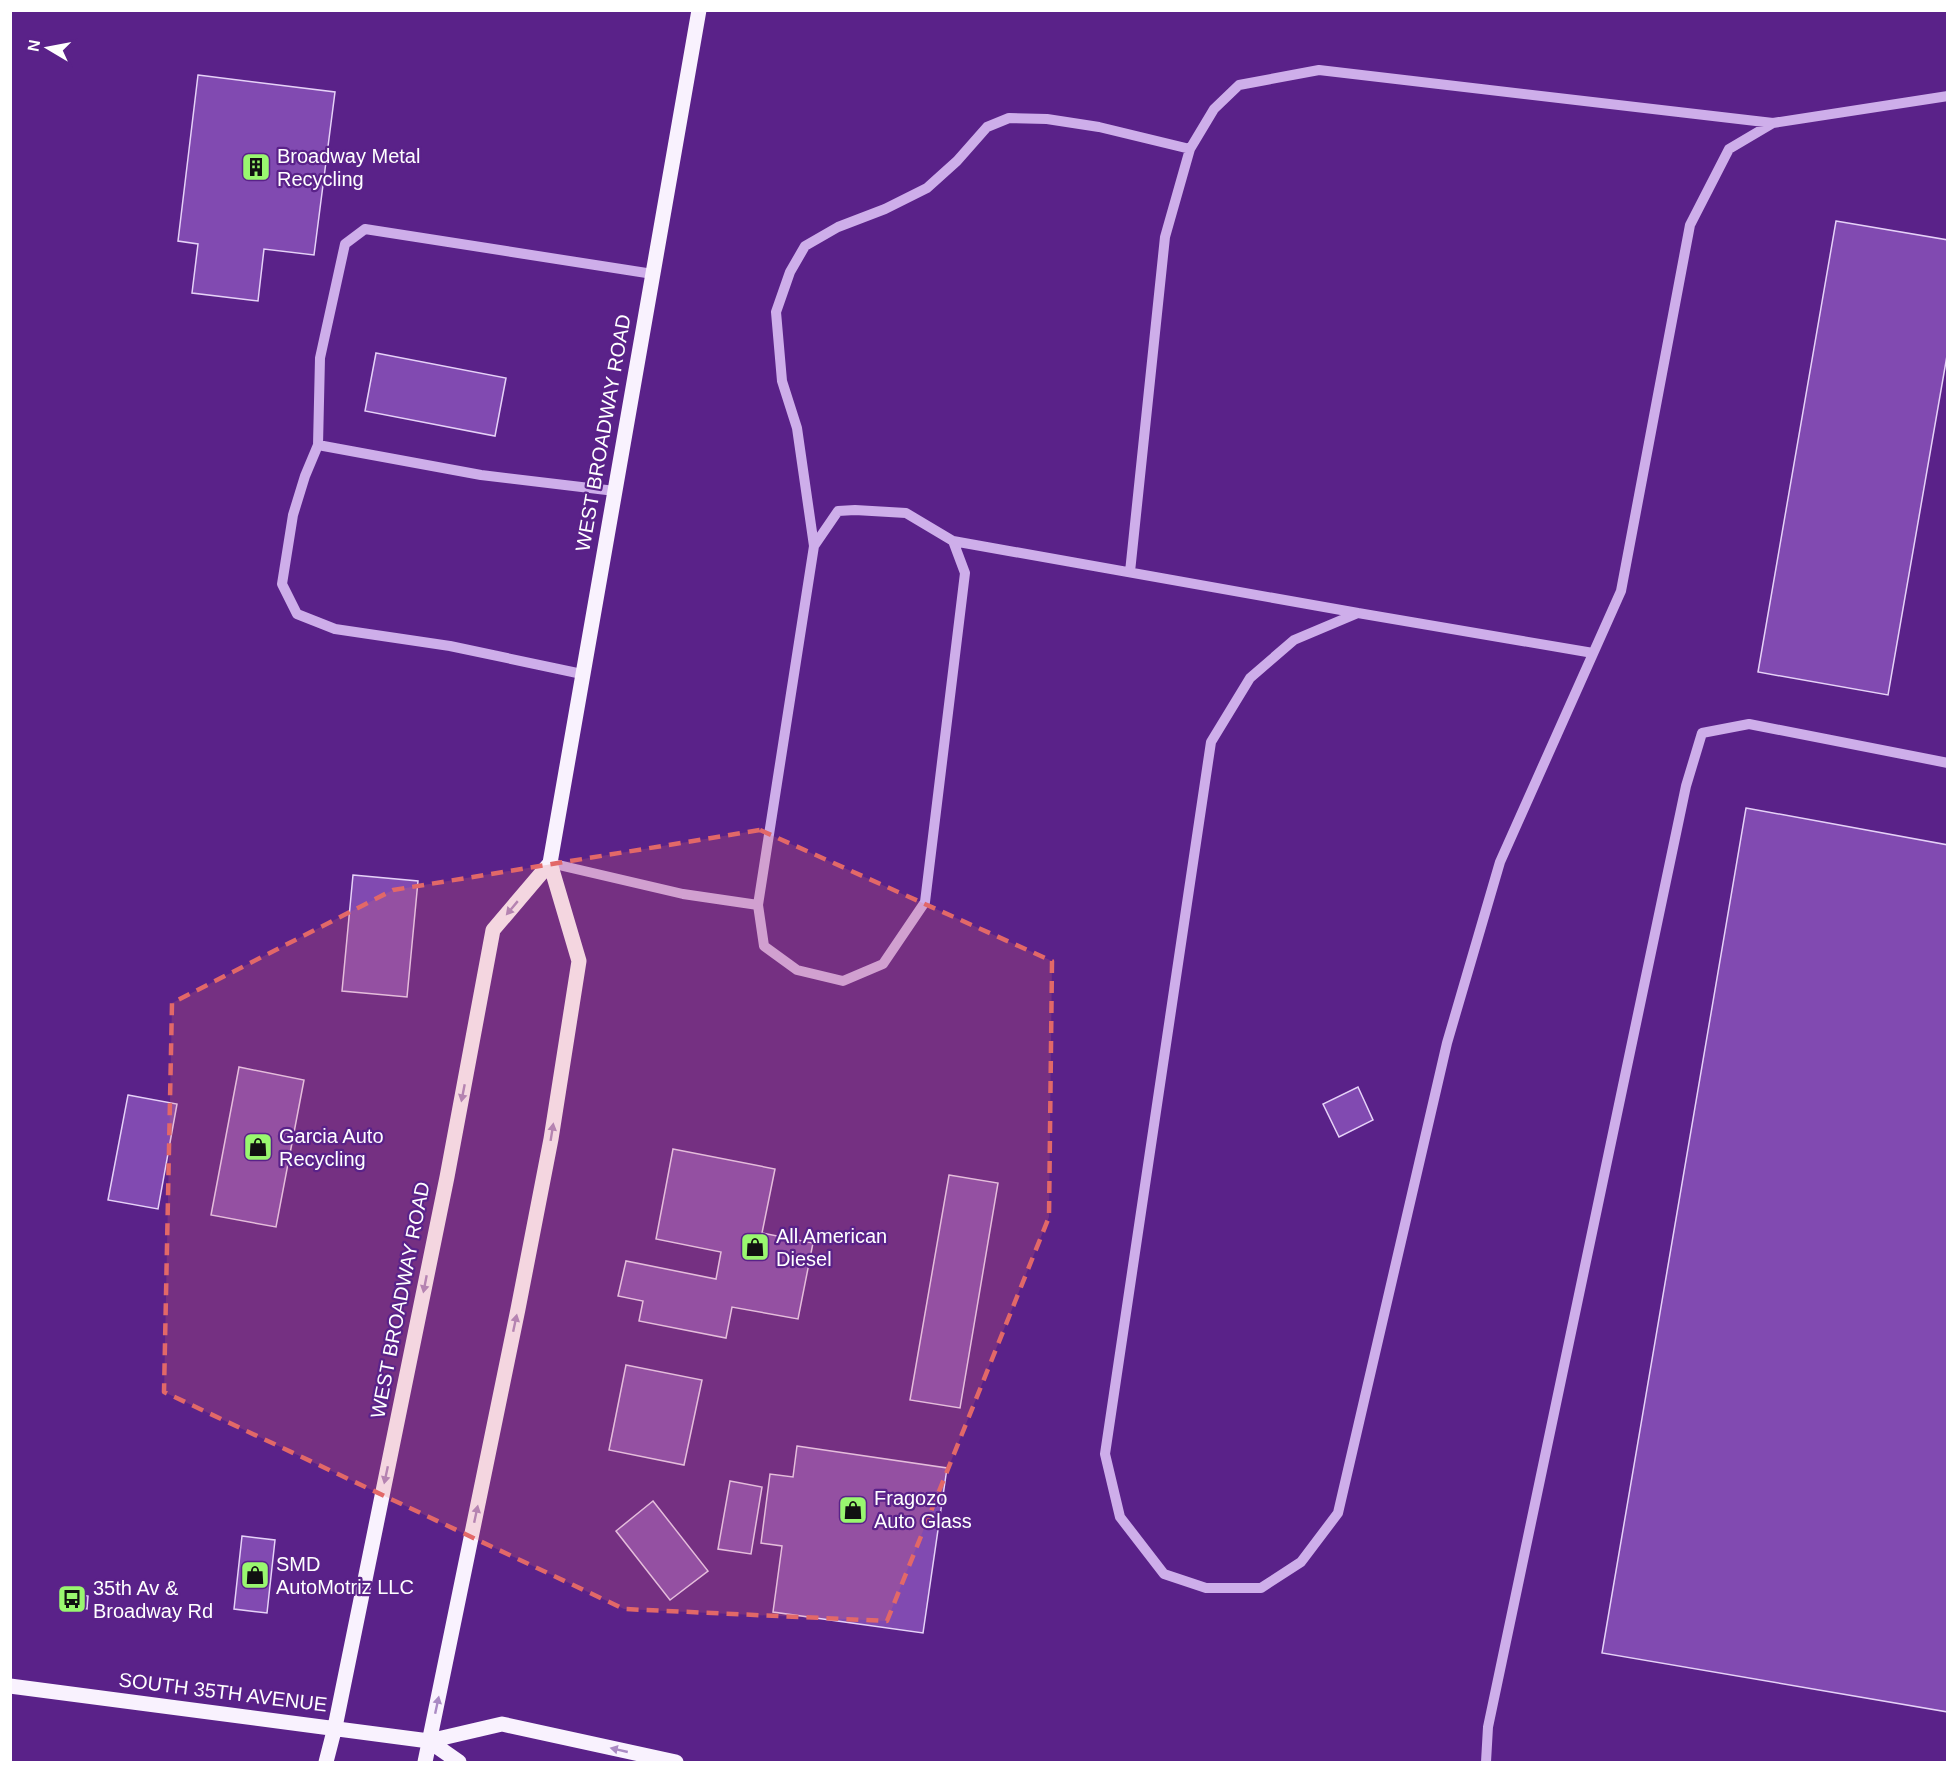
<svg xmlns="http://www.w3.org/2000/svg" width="1958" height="1773" font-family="Helvetica,sans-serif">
<rect width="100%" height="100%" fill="#5a2289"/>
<path fill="#814ab1" stroke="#e6d2f8" stroke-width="1.5" d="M198 75 335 92 314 255 264 249 258 301 192 293 198 244 178 241Z
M1836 221 1948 240V350L1888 695 1758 672Z
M376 353 506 378 495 436 365 411Z
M1746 808 1948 845V1712L1602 1653Z
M353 875 418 881 407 997 342 991Z
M239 1067 304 1080 276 1227 211 1215Z
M1358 1087 1373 1120 1339 1137 1323 1104Z
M128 1095 177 1104 158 1209 108 1200Z
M673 1149 775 1169 762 1233 813 1243 798 1319 732 1307 726 1338 639 1321 643 1301 618 1296 626 1261 716 1279 721 1252 656 1239Z
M949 1175 998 1183 960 1408 910 1400Z
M626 1365 702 1380 684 1465 609 1450Z
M797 1446 947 1468 923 1633 773 1612 782 1546 761 1543 770 1474 793 1477Z
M730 1481 762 1487 751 1554 718 1549Z
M653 1501 708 1571 670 1600 616 1531Z
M242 1536 275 1540 267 1613 234 1609Z
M65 1592 88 1596 87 1609 62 1605Z"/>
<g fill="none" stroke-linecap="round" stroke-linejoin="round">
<path stroke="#ceaeea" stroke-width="10" d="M318 445 320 358 345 244 365 229 653 274
M953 541 1358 613
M814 546 797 428 782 381 776 312 790 272 805 246 838 227 885 209 927 188 957 161 987 127 1009 118 1047 119 1099 127 1190 149
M1130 572 1165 237 1190 149 1214 109 1239 85 1319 70 1773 123
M1593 653 1358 613 1294 640 1250 678 1211 742 1105 1454 1120 1517 1164 1574 1206 1588H1261L1301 1562 1338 1513 1447 1043 1500 862 1621 591 1690 225 1729 149 1773 123 1948 96
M582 674 450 646 335 629 297 614 282 584 293 515 305 476 318 445 481 475 615 491
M550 863 683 894 758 905 764 946 797 970 843 981 883 964 925 902 965 573 953 541 906 513 855 510 838 511 814 546 758 905
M1486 1762 1488 1727 1686 786 1702 733 1749 724 1948 763"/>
<path stroke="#f9f2fe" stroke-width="15" d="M10 1686 429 1741 502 1724 676 1762
M429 1741 459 1762
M326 1762 335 1727 447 1177 493 930 550 863
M425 1762 518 1309 551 1139 579 961 550 863 699 10"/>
</g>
<defs><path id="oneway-solid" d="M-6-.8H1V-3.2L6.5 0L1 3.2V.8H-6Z" transform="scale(1.5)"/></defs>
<g fill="#aa8ac4">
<use href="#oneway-solid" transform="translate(512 908) rotate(130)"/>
<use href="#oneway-solid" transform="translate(463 1093) rotate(101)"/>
<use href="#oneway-solid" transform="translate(552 1132) rotate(-81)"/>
<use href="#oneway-solid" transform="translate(425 1284) rotate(101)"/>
<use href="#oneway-solid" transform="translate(515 1323) rotate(-78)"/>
<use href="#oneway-solid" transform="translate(386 1475) rotate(102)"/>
<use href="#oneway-solid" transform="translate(476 1514) rotate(-78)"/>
<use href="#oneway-solid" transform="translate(437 1705) rotate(-78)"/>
<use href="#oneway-solid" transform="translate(619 1750) rotate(-167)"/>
</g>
<path fill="#e26868" fill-opacity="0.2" stroke="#e26868" stroke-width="4.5" stroke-dasharray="12 8" stroke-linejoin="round" d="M760 830 1052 961 1049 1217 887 1621 624 1609 164 1392 172 1003 393 890Z"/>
<defs>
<g id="building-square" transform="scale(1.5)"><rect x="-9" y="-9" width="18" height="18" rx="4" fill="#99f76f" stroke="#5a2289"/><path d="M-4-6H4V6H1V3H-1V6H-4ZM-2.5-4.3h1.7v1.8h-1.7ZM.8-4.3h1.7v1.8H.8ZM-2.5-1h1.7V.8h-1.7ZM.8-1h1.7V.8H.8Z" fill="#111"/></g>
<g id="shop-square" transform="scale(1.5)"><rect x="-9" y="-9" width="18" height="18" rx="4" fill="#99f76f" stroke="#5a2289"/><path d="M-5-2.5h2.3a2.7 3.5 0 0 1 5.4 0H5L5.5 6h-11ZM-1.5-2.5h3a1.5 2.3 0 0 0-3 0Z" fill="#111"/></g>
<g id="bus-square" transform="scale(1.5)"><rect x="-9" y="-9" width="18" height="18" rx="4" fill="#99f76f" stroke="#5a2289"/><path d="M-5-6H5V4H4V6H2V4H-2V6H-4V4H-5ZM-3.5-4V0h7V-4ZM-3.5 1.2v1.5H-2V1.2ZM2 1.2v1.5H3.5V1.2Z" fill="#111"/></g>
</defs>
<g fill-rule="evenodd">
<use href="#building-square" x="256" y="167"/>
<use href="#shop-square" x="258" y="1147"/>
<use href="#shop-square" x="755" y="1247"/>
<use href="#shop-square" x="853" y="1510"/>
<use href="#shop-square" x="255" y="1575"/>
<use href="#bus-square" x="72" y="1599"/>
</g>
<g text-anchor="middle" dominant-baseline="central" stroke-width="4.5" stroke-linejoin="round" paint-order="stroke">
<g font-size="20" fill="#fff" stroke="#5a2289" text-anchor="start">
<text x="277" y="156">Broadway Metal<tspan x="277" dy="23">Recycling</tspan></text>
<text x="279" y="1136">Garcia Auto<tspan x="279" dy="23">Recycling</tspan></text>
<text x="776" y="1236">All American<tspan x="776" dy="23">Diesel</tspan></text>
<text x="874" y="1498">Fragozo<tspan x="874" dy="23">Auto Glass</tspan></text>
<text x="276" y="1564">SMD<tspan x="276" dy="23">AutoMotriz LLC</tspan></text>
<text x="93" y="1588">35th Av &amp;<tspan x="93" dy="23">Broadway Rd</tspan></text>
</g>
<g font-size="20" fill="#fff" stroke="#5a2289">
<text transform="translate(603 433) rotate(-80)">WEST BROADWAY ROAD</text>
<text transform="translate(400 1300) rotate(-79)">WEST BROADWAY ROAD</text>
<text transform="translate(223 1692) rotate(7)">SOUTH 35TH AVENUE</text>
</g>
</g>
<rect width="1958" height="1773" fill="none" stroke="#ffffff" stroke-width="24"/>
<g transform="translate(48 48) rotate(280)" stroke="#5a2289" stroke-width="4.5" paint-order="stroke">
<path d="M0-4.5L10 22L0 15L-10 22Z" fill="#ffffff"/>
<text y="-9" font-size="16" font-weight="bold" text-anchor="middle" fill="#ffffff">N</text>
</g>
</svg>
